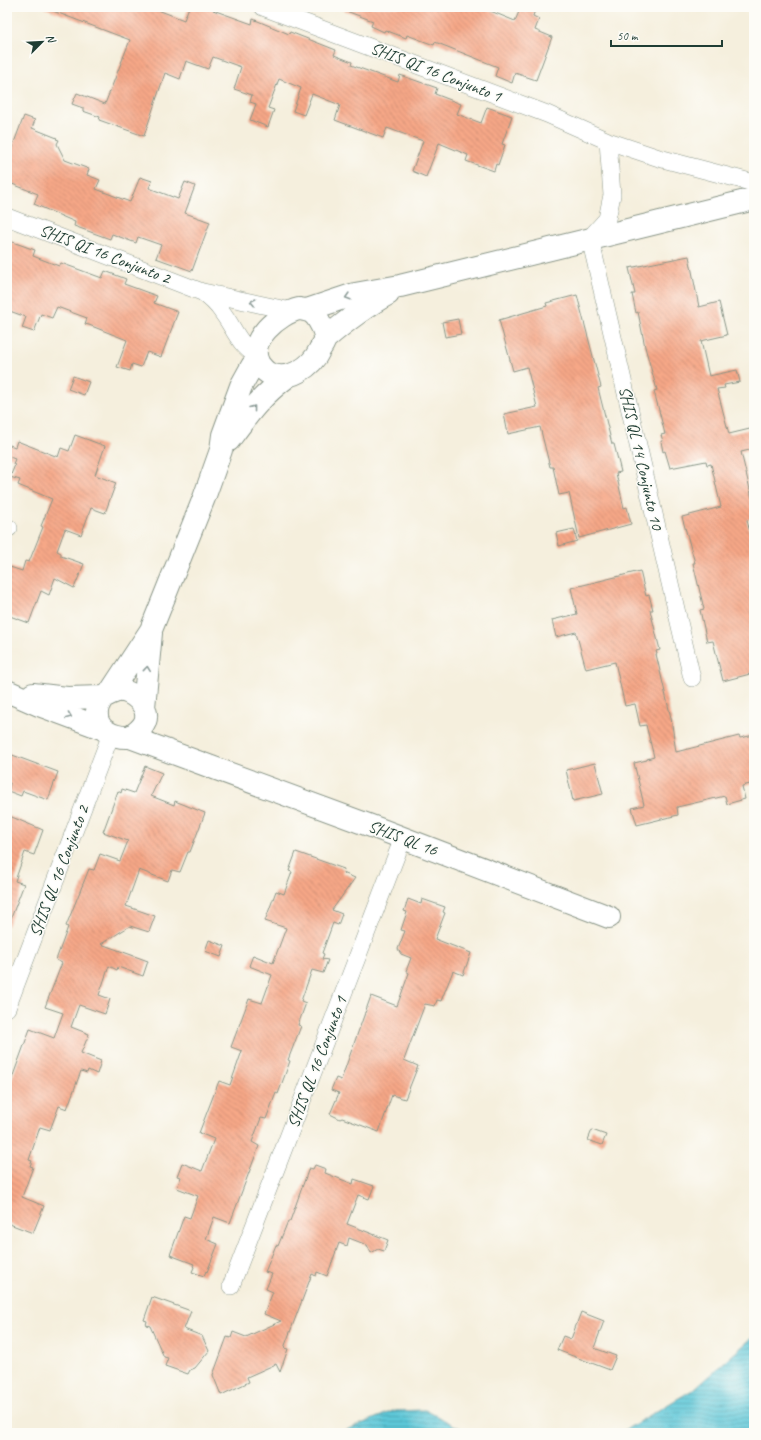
<svg xmlns="http://www.w3.org/2000/svg" width="761" height="1440" font-family="Caveat,sans-serif">
<defs>
<pattern id="water-rules" width="6" height="5" patternUnits="userSpaceOnUse"><rect width="6" height="5" fill="#5dc7d8"/><path d="M0 2.5h6" fill="none" stroke="#4ca3b0"/></pattern>
<pattern id="building-back-hatch" width="6" height="6" patternUnits="userSpaceOnUse"><rect width="6" height="6" fill="#f6a787"/><path d="M-1 5l2 2M0 0l6 6M5-1l2 2" fill="none" stroke="#c7896f"/></pattern>
</defs>
<rect width="100%" height="100%" fill="#fdfcf7"/>
<filter id="ink" filterUnits="userSpaceOnUse"><feTurbulence type="fractalNoise" baseFrequency=".025" numOctaves="2"/><feDisplacementMap in="SourceGraphic" scale="8" xChannelSelector="R" yChannelSelector="G"/><feConvolveMatrix kernelMatrix="1 2 1 2 8 2 1 2 1" color-interpolation-filters="sRGB"/></filter>
<filter id="wash" filterUnits="userSpaceOnUse"><feTurbulence type="fractalNoise" baseFrequency=".012" numOctaves="4" result="noise"/><feDisplacementMap in="SourceGraphic" scale="16" xChannelSelector="R" yChannelSelector="G"/><feGaussianBlur stdDeviation="0.9" result="paint"/><feColorMatrix in="noise" values="0 0 0 0 0 0 0 0 0 0 0 0 0 0 0 0 0 1.4 0 .05"/><feComposite in="paint" operator="in"/></filter>
<g filter="url(#wash)">
<rect width="100%" height="100%" fill="#f5efdd"/>
<path fill="url(#water-rules)" stroke="#3e8286" d="M754 1336V1433H620L694 1389Z
M425 1410 469 1433H339L393 1411Z"/>
<g id="blocks">
<path fill="url(#building-back-hatch)" d="M45 7H150L184 20 189 7H214L213 10 252 24 253 19 289 34 290 32 336 50 334 55 352 62 351 65 398 82 400 75 437 88 435 94 461 104 457 114 481 123 487 107 512 116 502 144 505 145 498 165 496 164 494 171 466 161 468 155 439 143 426 177 412 171 423 141 387 128 383 138 335 120 340 105 312 94 304 115 293 111 301 88 279 79 268 108 274 110 268 127 250 120 256 104 250 102 252 95 234 89 241 67 213 57 208 69 186 61 180 79 165 73 144 136 99 120 100 117 83 111V108L72 104 77 93 105 104 130 40 45 8Z
M338 7H489L488 10 515 21 521 7H536L533 16 539 19 535 30 552 37 536 80 515 73 512 83 495 76 498 67 435 42 434 45 407 35 406 38 385 30 384 32 371 26 373 21 338 8Z
M24 116 35 120 32 128 57 138 56 139 59 140 57 144 65 160 89 169 87 175 100 180 96 189 130 202 140 177 152 181 149 188 178 199 185 182 195 186 185 213 210 222 192 271 156 258 161 245 138 237 136 243 112 234 110 239 74 226 75 222 34 204 38 194 7 182V161Z
M7 240 35 250 33 256 59 266 61 263 102 278 105 271 126 279 124 284 157 296 154 303 178 312 161 357 147 352 141 367 132 364 130 371 117 367 127 340 89 325 85 324 87 318 57 307 52 318 41 314 34 332 22 328 26 317 7 310Z
M689 256 699 307 719 302 727 335 701 341 709 376 737 370 740 382 724 385 725 388 717 389 729 434 754 428V449L741 452 752 498H754V518L747 520 754 550V673L723 681 713 641 707 642 700 610 704 609 693 563H695L682 517 721 507 711 464 707 465 706 461 670 468 665 451 663 452 661 441H663L661 435 665 434 654 391 657 390 645 347 638 312 636 313 632 294H635L629 268Z
M577 295 601 387 598 388 612 444H614L621 472 616 473 621 495 624 508 627 507 631 524 579 538 569 493 559 495 553 467H550L540 427 508 434 504 414 537 407 527 367 513 371 499 320 547 306 546 303Z
M458 319 461 334 445 337 442 322Z
M73 376 89 382 84 395 68 389Z
M75 435 105 446 95 475 116 483 105 513 91 508 81 535 65 529 57 551 61 553V556L84 564 74 588 55 578 49 595 41 591 29 623 7 615V566L22 571 25 561 29 562 43 527 41 526 52 499 18 485 20 480 10 477 15 465 13 464 15 459 7 456V444L15 447 17 441 58 457 61 448 69 451Z
M574 529 577 541 559 546 556 533Z
M640 571 646 596 649 595 653 610H650L660 650 656 651 657 654H656L671 718 676 752 739 736 740 738 754 735V783L742 786 745 799 727 804 725 796 677 807 678 815 637 825 632 808 644 805 634 763 647 760V759L654 757 646 725 640 726 635 704 625 706 615 662 586 669 576 632 556 637 552 620 577 614 571 588Z
M7 753 58 772 48 800 23 791 21 796 8 791 10 783 7 782Z
M595 763 603 794 573 801 566 770Z
M145 766 162 773 151 796 174 805 175 801 205 813 190 852H188L180 872 172 870 168 881 139 870 126 906 155 916 149 932 130 926 101 944 148 961 143 976 118 967 117 970 109 966 99 995 110 999 105 1014 79 1005 71 1027 89 1034 81 1053 101 1061 97 1074 88 1070 87 1073 81 1071 67 1109 59 1106 50 1130 40 1127 29 1160 32 1161 30 1166 33 1167 22 1197 44 1206 33 1233 7 1223V1092L30 1029 54 1038 63 1013 45 1007 62 963 56 960 68 927 66 926 89 869 94 870 100 854 120 861 128 841 103 832 118 791 121 793 122 789 134 793Z
M7 815 43 830 34 855 25 852 15 881 24 884 8 926 7 925Z
M296 852 344 869 343 873 355 878 332 910 342 914 338 925 333 923 322 953 324 954 322 959 328 960 323 973 312 970 301 1001 306 1003 298 1025 301 1026 288 1060 290 1061 278 1094 276 1093 266 1119 261 1118 252 1142 259 1146 230 1223 214 1217 206 1239 218 1244 207 1272 206 1271 204 1276 192 1272 194 1267 193 1266 194 1264 170 1255 184 1216 190 1218 198 1196 177 1188 181 1177 177 1176 182 1163 202 1171 214 1139 199 1133 219 1081 230 1085 242 1051 231 1047 249 999 262 1003 272 975 249 966 253 955 273 963 286 928 265 921 276 891 284 894 292 872 289 871Z
M408 899 421 904 422 899 445 907 443 912 445 913 435 939 471 953 463 975 453 971 441 1001 437 1000 435 1006 425 1004 404 1060 418 1066 405 1099 392 1095 379 1132 342 1118 340 1119 330 1114 339 1093 331 1090 336 1078 341 1080 371 996 397 1006 409 973 406 971 411 958 401 954 398 949 405 931 401 930 407 912 404 911Z
M209 940 225 946 221 957 205 951Z
M592 1130 606 1135 602 1145 588 1140Z
M315 1165 326 1169 325 1173 353 1184 354 1179 374 1186 369 1199 358 1195 347 1224 388 1240 384 1251 378 1249 371 1253 367 1245 349 1238 347 1246 339 1243 327 1276 317 1272 316 1276 312 1274 284 1348 288 1349 280 1372 276 1364 247 1377 249 1382 221 1395 213 1375 227 1337 231 1338 233 1332 246 1337 281 1321 264 1314 273 1292 266 1289 272 1274 265 1272 276 1245 278 1246 288 1221H290L309 1168 313 1169Z
M152 1297 191 1311 184 1329 202 1336 209 1351 195 1368 190 1370 188 1374 165 1366 168 1358 164 1357 150 1326 146 1325 147 1321 144 1320Z
M581 1312 604 1321 594 1348 616 1356 610 1370 557 1350 563 1336 571 1339Z"/>
</g>
</g>
<g filter="url(#ink)">
<use href="#blocks" fill-opacity="0" stroke="#8a9688" stroke-width="1"/>
<g fill="none" stroke-linecap="round" stroke-linejoin="round">
<g stroke="#8a9688" stroke-width="18">
<path id="minor" d="M263 7 547 114 608 141 659 158 754 183
M608 141 612 195 607 219 590 238 692 678
M7 217 202 292C210 298 217 304 222 312 235 329 237 343 257 356
M203 292 291 311
M7 527 9 528
M7 1008 111 734
M231 1286 403 838"/>
</g>
<g stroke="#8a9688" stroke-width="24">
<path id="tertiary" d="M299 309C309 310 314 312 319 321 322 326 325 332 325 338 325 342 322 346 320 349 312 367 289 382 270 374 265 372 262 368 259 364 245 341 280 313 299 309Z
M307 310 355 294 400 286 754 199
M325 339C345 322 364 307 388 294
M229 440C249 413 261 396 288 376
M7 691 39 705 101 728
M33 694 67 698 103 697
M109 694 151 630 204 498 221 450 223 435 241 386 252 366 257 361
M144 707 151 633
M130 737C136 733 142 729 145 722 151 707 132 689 118 691 113 692 108 695 103 697 101 701 97 706 97 712 95 730 114 738 130 737L382 830 609 917"/>
</g>
<use href="#minor" stroke="#fff" stroke-width="17"/>
<use href="#tertiary" stroke="#fff" stroke-width="22"/>
</g>
<defs><path id="oneway-chevron" d="M-2-3.5L2.5 0L-2 3.5" fill="none" stroke-width="1.6" stroke-linecap="round" stroke-linejoin="round"/></defs>
<g stroke="#8f9e9a">
<use href="#oneway-chevron" transform="translate(348 297) rotate(164)"/>
<use href="#oneway-chevron" transform="translate(253 302) rotate(-167)"/>
<use href="#oneway-chevron" transform="translate(253 408) rotate(-52)"/>
<use href="#oneway-chevron" transform="translate(147 669) rotate(-84)"/>
<use href="#oneway-chevron" transform="translate(69 716) rotate(21)"/>
</g>
</g>
<g text-anchor="middle" dominant-baseline="central" stroke-width="3" stroke-linejoin="round" paint-order="stroke">
<g font-size="17" fill="#1f3d34" stroke="#fdfcf7">
<text transform="translate(436 72) rotate(21)">SHIS QI 16 Conjunto 1</text>
<text transform="translate(105 254) rotate(21)">SHIS QI 16 Conjunto 2</text>
<text transform="translate(641 458) rotate(77)">SHIS QL 14 Conjunto 10</text>
<text transform="translate(403 838) rotate(21)">SHIS QL 16</text>
<text transform="translate(59 871) rotate(-69)">SHIS QL 16 Conjunto 2</text>
<text transform="translate(317 1062) rotate(-69)">SHIS QL 16 Conjunto 1</text>
</g>
</g>
<rect width="761" height="1440" fill="none" stroke="#fdfcf7" stroke-width="24"/>
<g transform="translate(42 42) rotate(66)" stroke="#fdfcf7" stroke-width="3" paint-order="stroke">
<path d="M0-3L7 15L0 10L-7 15Z" fill="#1f3d34"/>
<text y="-6" font-size="11" font-weight="bold" text-anchor="middle" fill="#1f3d34">N</text>
</g>
<path d="M611 40v6h111v-6" fill="none" stroke="#1f3d34" stroke-width="2"/>
<text x="617" y="40" font-size="12" fill="#1f3d34" stroke="#fdfcf7" stroke-width="3" paint-order="stroke">50 m</text>
</svg>
